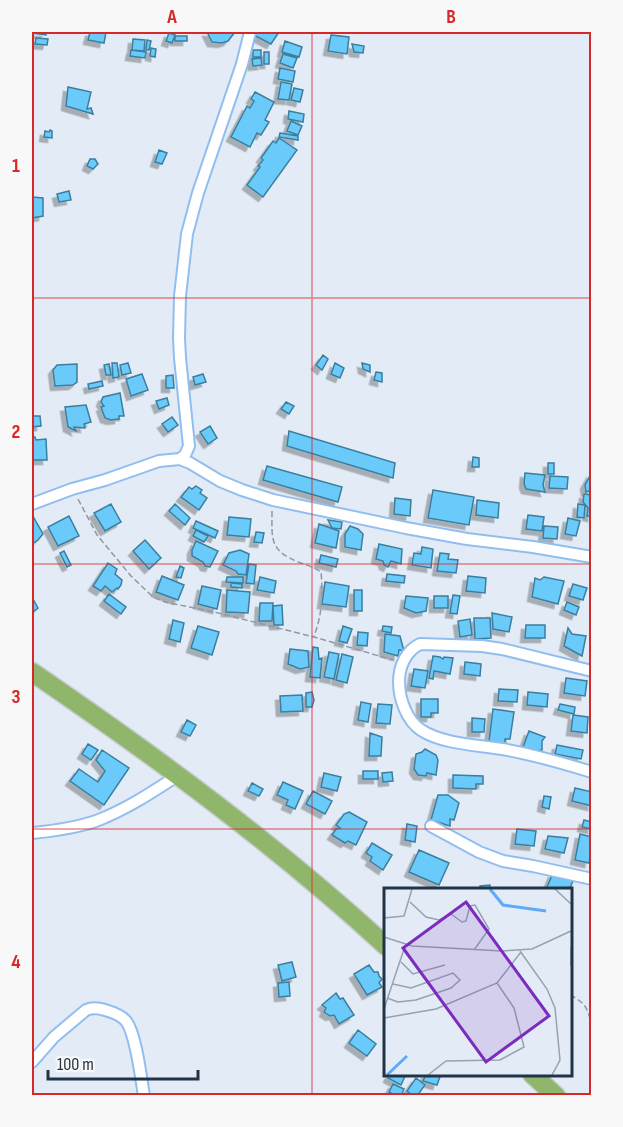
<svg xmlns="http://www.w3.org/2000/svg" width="623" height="1127" font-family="'Sofia Sans Condensed',sans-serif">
<defs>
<filter id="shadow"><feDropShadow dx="-4.5" dy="4.5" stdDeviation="0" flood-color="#0004"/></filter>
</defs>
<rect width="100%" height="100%" fill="#e3ecf6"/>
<path fill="#6acbfb" stroke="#3b7e9e" stroke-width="1.5" filter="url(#shadow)" d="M32 32H46V35L32 33Z
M90 32H106L104 43 88 40Z
M207 32H235L228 41 222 43 212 42Z
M254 32H279L271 44 252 34Z
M169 33 175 35 172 43 166 41Z
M331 35 349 37 347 54 328 51Z
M175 36H187V41H175Z
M36 38 48 39 47 45 35 44Z
M133 39 145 40 144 51 132 50Z
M147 40 151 41 149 50H146Z
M285 41 302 47 299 57 282 52Z
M352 44 364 46 363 53 354 52Z
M151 48 156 49 155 57 150 56Z
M131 50 146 52 145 58 130 56Z
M253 50H261V57H253Z
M264 52H269V64H264Z
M283 54 297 58 293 68 280 63Z
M261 58 262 65 253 66 252 59Z
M280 68 295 71 293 82 278 79Z
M281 82 292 84 289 100 278 99Z
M68 87 91 92 87 109 91 108 93 114 66 106Z
M294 88 303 90 300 102 291 100Z
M255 92 274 102 265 120 269 122 261 135 257 133 250 147 231 137 247 106 250 108 254 101 251 99Z
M289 111 304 114 303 122 288 119Z
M291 121 302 126 298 135 287 131Z
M50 130 52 131V138L44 137 45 131 49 132Z
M280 133 298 136V140L279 137Z
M279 138 297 150 263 197 247 185 260 167 258 166 263 160 261 158 273 141 276 143Z
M159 150 167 153 162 164 155 162Z
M90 159H95L98 164 93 169 87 166Z
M69 191 71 200 59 202 57 194Z
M32 197 43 198V216L32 218Z
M323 355 328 359 322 370 316 365Z
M112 363H117L119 377 113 378Z
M128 363 131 373 122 375 120 365Z
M335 363 344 368 340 378 331 374Z
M362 363 370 365V372L363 369Z
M77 364V382L73 385 55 386 53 370 57 365Z
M109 364 111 375H106L104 365Z
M376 372 382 373V382L374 380Z
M142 374 148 390 131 396 126 379Z
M203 374 206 382 195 385 193 377Z
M173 375 174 388H166V376Z
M102 381 103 386 89 389 88 384Z
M120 393 124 416H119V419L111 420 105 418 101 407 104 406 101 402 103 397Z
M167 398 169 405 159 409 156 401Z
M286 402 294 406 289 414 281 409Z
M86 405 91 422 84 424 85 428 74 427 76 431 68 427 65 407Z
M32 416H40L41 426 32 427Z
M172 417 178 425 168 432 162 424Z
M210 426 217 438 208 444 200 432Z
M289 431 395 463 393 478 287 446Z
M32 437H35L36 440 46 439 47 460H32Z
M473 457 479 458V467H472Z
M548 463H554V474H548Z
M267 466 342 487 338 502 263 480Z
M525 473 545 475 543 485 545 492 526 489 524 484Z
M591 474 592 490 586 492 585 485Z
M550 476 568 477 567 489 549 488Z
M196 486 202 490 200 493 207 498 199 510 181 497 189 487 192 489Z
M433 490 474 497 469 525 428 518Z
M584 494 592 495V517L587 516 588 508 583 502Z
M395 498 411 500 410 516 394 514Z
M477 500 499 503 498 518 476 515Z
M111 504 121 522 105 531 94 513Z
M175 504 190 518 185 525 169 511Z
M578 504 585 505 584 518 577 517Z
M528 515 544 517 542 531 526 529Z
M69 516 79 536 58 546 48 527Z
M229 517 251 519 249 537 227 535Z
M34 518 43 534 38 540 32 544V519Z
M568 518 580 521 576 536 565 534Z
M328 520 342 522 341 529 332 528Z
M196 521 218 531 215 538 193 528Z
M319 524 339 531 336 548 315 543Z
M350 526 358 529 363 534 361 550 345 547V534Z
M544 526 558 527 557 539 543 538Z
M196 530 208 536 204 542 193 536Z
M256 532 264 533 262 543 254 542Z
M145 540 161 558 149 569 133 551Z
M196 541 218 551 210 567 205 566 203 562 192 556V550Z
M379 544 402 549 401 564 391 561 388 567 384 565 383 561 376 559Z
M422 547 433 549 431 568 412 565 414 553 421 554Z
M240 550 249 554 246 575 238 574 236 571 223 565 229 553Z
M64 551 71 565 67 567 60 553Z
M440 553 449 554 448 559 458 560 456 573 437 571Z
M321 555 338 559 336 567 319 563Z
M108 563 117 569 115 574 122 580 121 585 118 589 117 588 112 592 105 586 101 591 93 586Z
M249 564 256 565 254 584 246 583Z
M180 566 184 568 181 578 176 577Z
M387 574 405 576 404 583 386 581Z
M162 576 184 585 178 600 156 592Z
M468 576 486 578 485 593 466 591Z
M227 577H243V583L226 582Z
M260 577 276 581 274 593 257 590Z
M544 577 564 581 558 604 532 597 535 578 540 580Z
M325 582 349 586 346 607 322 604Z
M231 583 242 584V588L231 587Z
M573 584 587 588 583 600 569 596Z
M202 586 221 590 217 609 198 604Z
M227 590 250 592 248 613 226 612Z
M354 590H362V611H354Z
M109 594 126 607 121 614 104 601Z
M453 595 460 596 457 614 450 613Z
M406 596 428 598 426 611 416 613 404 608Z
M434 596H448V608H434Z
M32 597 38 608 32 613Z
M567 602 579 607 576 615 564 610Z
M260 603H273L272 621H259Z
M282 605 283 625H274L273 606Z
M492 613 512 617 509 632 493 629Z
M474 618H490L491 638 475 639Z
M470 619 472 635 460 637 458 621Z
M173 620 184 623 180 642 169 639Z
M526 625H545V638H525Z
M198 626 219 632 212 655 191 648Z
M343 626 352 629 347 643 339 641Z
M383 626 392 627 391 633 382 631Z
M568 628 572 634 586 636 582 656 564 646Z
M358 632 368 633 367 646 357 645Z
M385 634 400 636 404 651 399 650 398 656 384 652Z
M313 647 318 648 319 659 322 658 320 678 310 677Z
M290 649 308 651 309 667 300 669 288 664Z
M329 652 339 654 334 679 324 677Z
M342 654 353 657 347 683 336 680Z
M433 656 440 657 443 659 444 657 453 658 450 674 434 671 433 679 429 678Z
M465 662 481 664 480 676 464 674Z
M414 669 428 671 425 688 411 686Z
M566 678 587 681 585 696 564 693Z
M499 689 518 690 517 702 498 701Z
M312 692 314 700 312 707H306V693Z
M528 692 548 694 547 707 527 705Z
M302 695 303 711 281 712 280 696Z
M421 699H438V713H431V717H421Z
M361 702 371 704 368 722 358 720Z
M378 704 392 705 390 724 376 723Z
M560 704 575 707 574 714 558 710Z
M493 709 514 712 510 739H505V744L489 741Z
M573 715 588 717 587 733 571 731Z
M472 718 485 719 484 732H472Z
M187 720 196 725 190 736 181 732Z
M529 731 545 737 542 741V750L536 751 523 747Z
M370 733 382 737 381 756H369Z
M88 744 98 750 91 760 82 754Z
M557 745 583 750 581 759 555 754Z
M425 749 436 755 438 760 436 775 427 773 426 776 418 775 414 769 416 754 422 752Z
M102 750 129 768 104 805 70 781 79 769 98 782 105 771 96 760Z
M363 771H378V779H363Z
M392 772 393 781 383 782 382 773Z
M324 773 341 777 337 791 321 787Z
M453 775 483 776V784H476V789L453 788Z
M283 782 303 791 295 809 286 805 288 800 277 795Z
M252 783 263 789 259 796 248 791Z
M575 788 592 792V806L572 801Z
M313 791 332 801 325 814 306 804Z
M438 795H448L459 803 454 820 450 819V826L431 820Z
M544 796 551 797 549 809 542 807Z
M349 812 367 822 356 845 348 841 345 843 332 835 336 829 340 828 336 825 344 814Z
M584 820 592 822V829L582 827Z
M407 824 417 826 415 842 405 840Z
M517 829 536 831 534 846 515 844Z
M580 834 592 837V858H590L589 863 575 860Z
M548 836 568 838 564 853 545 849Z
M372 843 392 855 383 870 370 861 372 857 366 853Z
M419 850 449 863 439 885 409 872Z
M553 873 573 881 569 890H556L547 887Z
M490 885V890H481L480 886Z
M292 962 296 977 282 981 278 965Z
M369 965 374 972H378L379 976 382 979 379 983 382 987 367 995 354 974Z
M289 982 290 996 279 997 278 983Z
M336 993 340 999 343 998 354 1015 339 1024 334 1015 330 1016 324 1012 326 1008 322 1005Z
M358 1030 376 1044 367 1056 349 1043Z
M390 1074H406L401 1085 388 1078Z
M426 1074H441L437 1085 423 1081Z
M416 1078 425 1085 417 1096H413L407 1091Z
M393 1084 404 1089 401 1096H397L389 1092Z"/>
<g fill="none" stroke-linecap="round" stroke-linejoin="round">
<g stroke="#92beef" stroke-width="14">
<path id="minor" d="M180 459 185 455 189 446 180 358 179 338 180 296 187 234 198 193 242 64 250 32
M32 504 72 489 105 480 159 461 180 459 190 463 220 481 242 490 273 500 406 528 467 539 533 547 592 557
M592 671 502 649 482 646 420 644C406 651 399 666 399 682 399 699 407 721 421 730 442 744 478 745 502 749 533 754 562 763 592 772
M431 826 479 852 503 861 533 866 592 879
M32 833C52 831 76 828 96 821 125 810 151 793 177 776
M32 1062 54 1037 86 1010C93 1007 99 1008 105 1010 112 1012 121 1015 126 1021 136 1034 141 1078 144 1096"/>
</g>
<g stroke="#c5cacf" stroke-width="21">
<path id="trunk" d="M32 672C155 756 276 845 386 946
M532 1074 556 1096"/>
</g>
<path stroke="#8c99a7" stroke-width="1.5" stroke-dasharray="6 3" stroke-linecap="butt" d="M78 499 97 535 131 576 153 597 165 602 214 612 314 637 393 660
M272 511C272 539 269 550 298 562 306 565 314 567 321 572 323 594 322 616 314 636
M570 995C587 1004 586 1007 592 1024"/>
<use href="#minor" stroke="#fff" stroke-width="10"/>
<use href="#trunk" stroke="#8fb66b" stroke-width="18"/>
</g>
<path fill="none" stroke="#d62828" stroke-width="1.5" stroke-opacity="0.55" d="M312 32V1096M32 298H592M32 564H592M32 829H592"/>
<g transform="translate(384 888)">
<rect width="188" height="188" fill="#e3ecf6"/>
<path fill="none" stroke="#5da9fb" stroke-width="3" d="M106 1 119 17 162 23M3 187 23 168"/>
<path fill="none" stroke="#95a2b0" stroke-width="1.5" d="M171 1 187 16M26 14 42 29 55 32 67 26 78 34 82 33 86 18 91 17 105 41 90 62M0 30 20 28 28 1M0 49 28 58 118 63 148 61 187 43M187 59V78M136 63 163 101 171 120 176 172 168 187M17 74 29 86 61 77M3 110 14 114 32 112 67 100 76 92 69 85 27 100 9 96M0 121 21 58M0 130 52 121 113 95 137 64M44 187 62 173 116 172 140 159 130 120 113 95"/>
<path fill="#7b2cbf" fill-opacity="0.15" stroke="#7b2cbf" stroke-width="3" d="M82 14 165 128 102 174 19 60Z"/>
<rect width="188" height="188" fill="none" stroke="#213346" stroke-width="3"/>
</g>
<rect width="623" height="1127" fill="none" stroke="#f8f8f8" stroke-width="66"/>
<path d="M48 1070v9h150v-9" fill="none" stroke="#213346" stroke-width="3"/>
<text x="57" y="1070" font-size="18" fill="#213346" stroke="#f8f8f8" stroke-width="4.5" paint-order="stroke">100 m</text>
<rect x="33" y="33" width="557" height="1061" fill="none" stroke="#d62828" stroke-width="2"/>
<g font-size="20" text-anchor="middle" font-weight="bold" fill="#d62828">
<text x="172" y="23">A</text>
<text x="451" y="23">B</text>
<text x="16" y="172">1</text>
<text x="16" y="438">2</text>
<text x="16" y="703">3</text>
<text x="16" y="968">4</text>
</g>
</svg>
